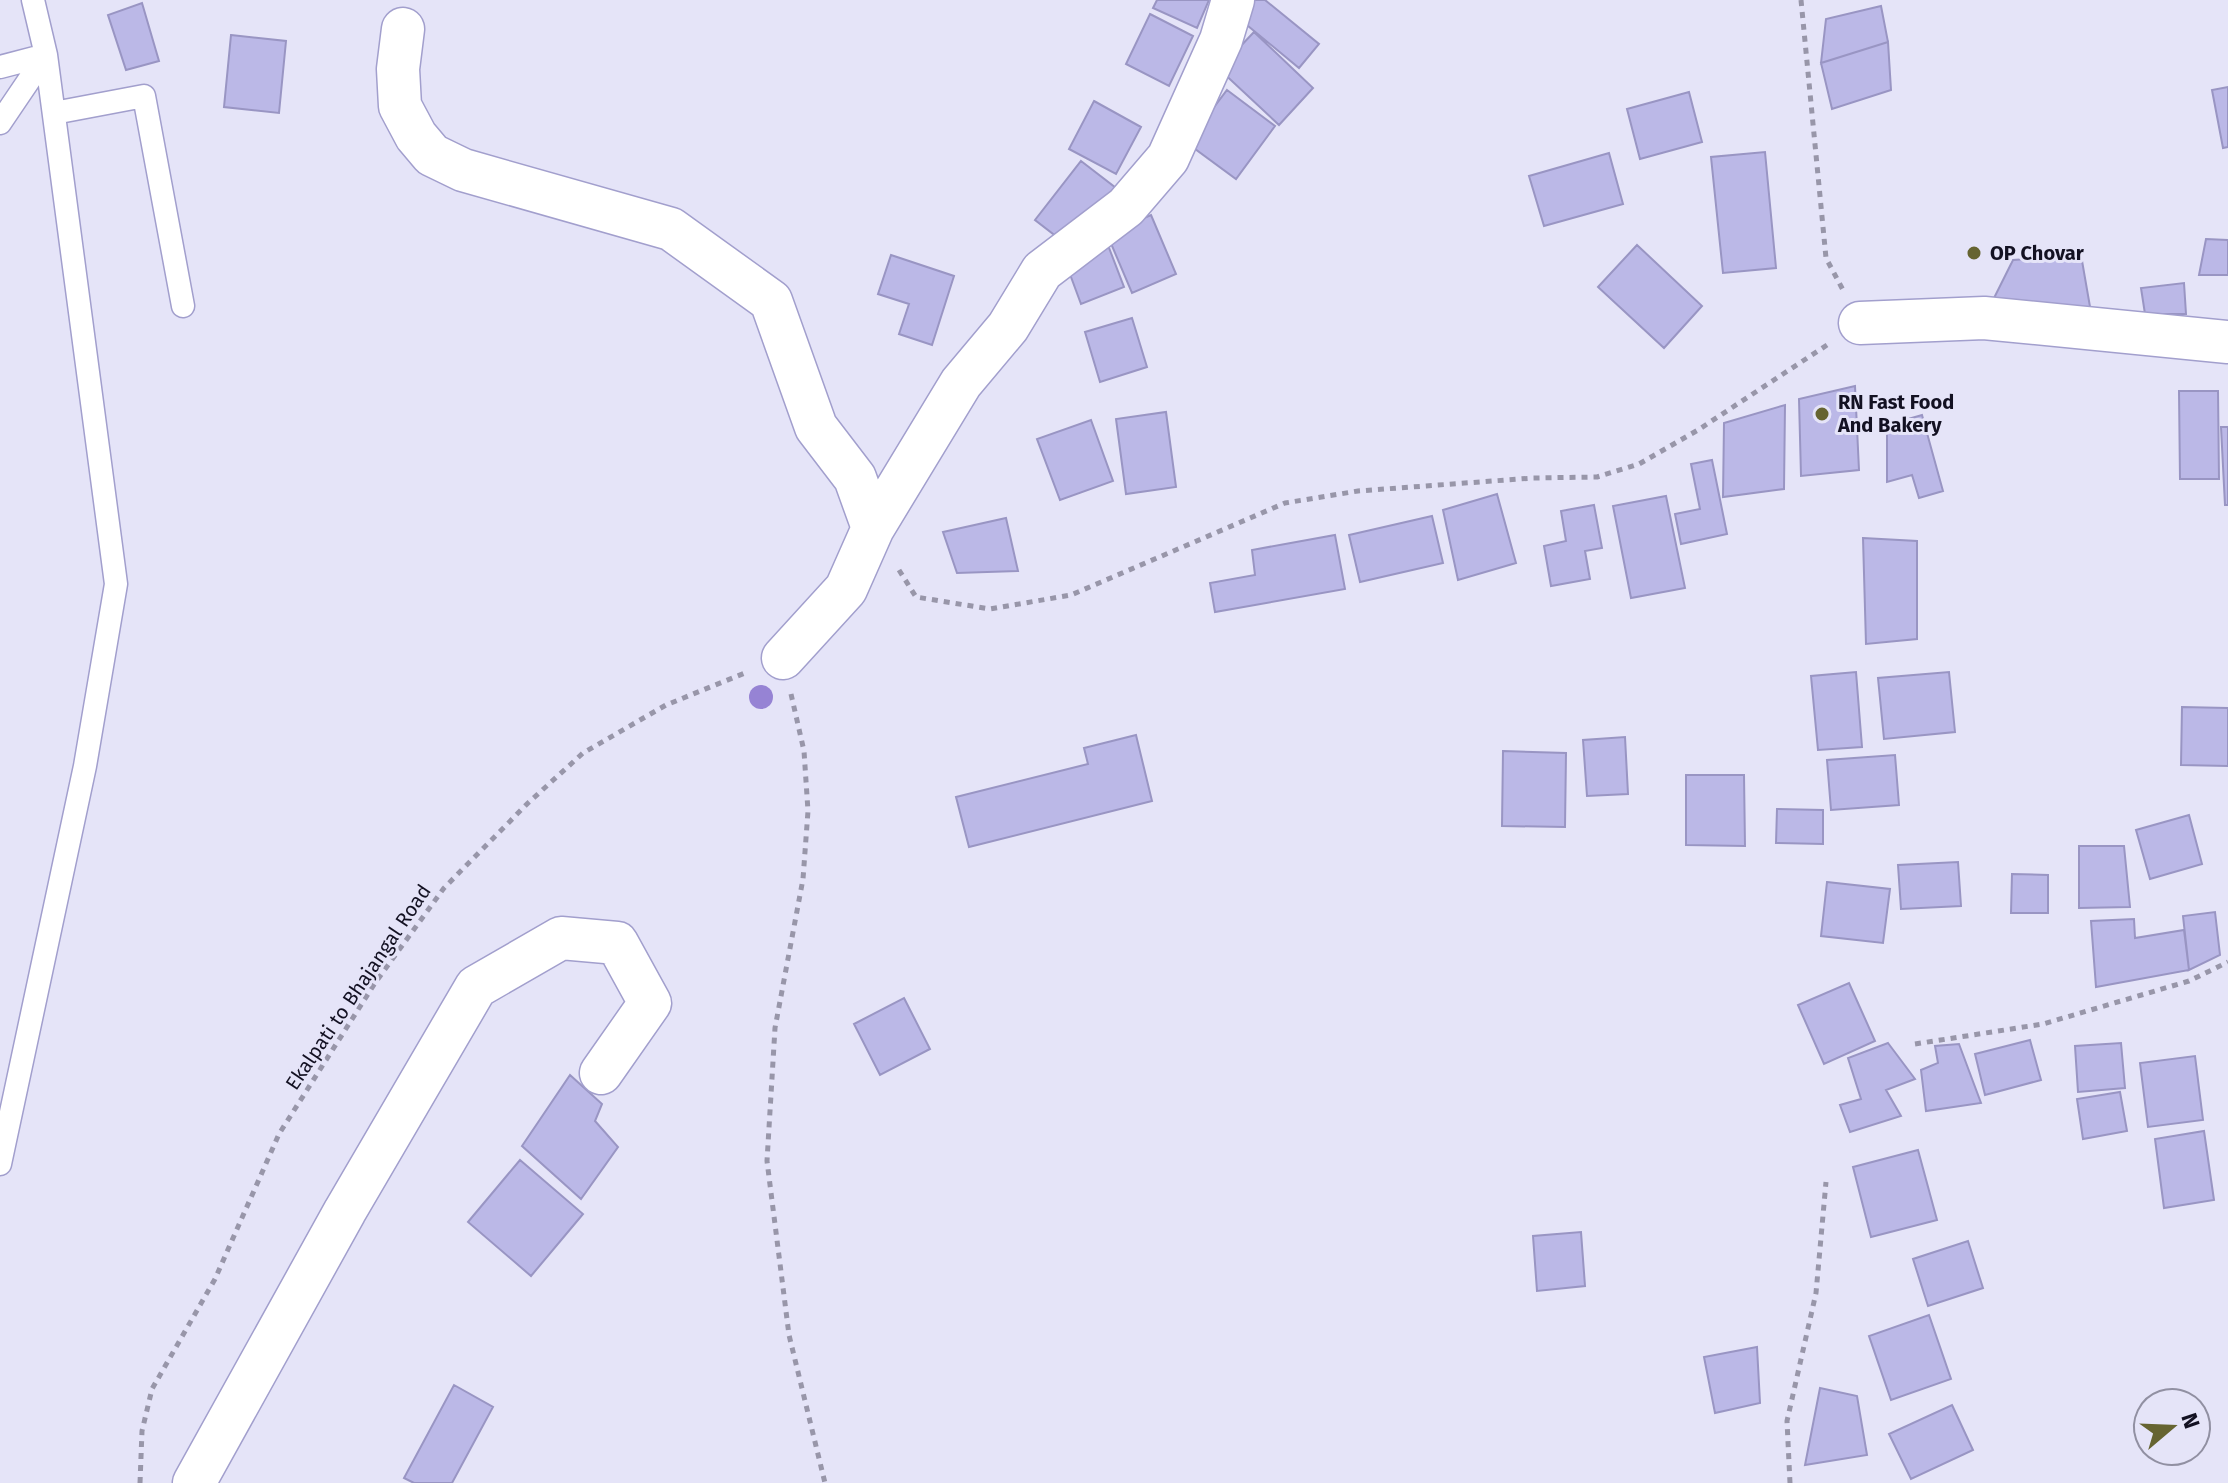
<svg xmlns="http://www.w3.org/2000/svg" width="2228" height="1483" font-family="'Fira Sans',sans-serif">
<rect width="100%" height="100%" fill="#e5e4f8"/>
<path fill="#bbb8e7" stroke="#9995c3" stroke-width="2" d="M1157 0H1209L1197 28 1153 8Z
M1247 0H1265L1319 44 1299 68 1236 16Z
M142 3 159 61 126 70 108 15Z
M1881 6 1888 42 1821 63 1826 19Z
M1150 14 1193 36 1169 86 1126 64Z
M1254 32 1313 88 1279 125 1219 69Z
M231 35 286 41 279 113 224 107Z
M1888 42 1891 90 1832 109 1821 63Z
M2228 87V147L2223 148 2212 90Z
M1227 90 1275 126 1236 179 1187 143Z
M1689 92 1702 142 1640 159 1627 109Z
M1094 101 1141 127 1116 174 1069 149Z
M1765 152 1776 268 1723 273 1711 157Z
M1609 153 1623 204 1544 226 1529 176Z
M1081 161 1116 188 1070 247 1035 220Z
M1151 215 1176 274 1132 293 1107 234Z
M2206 239 2228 240V275H2199Z
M1106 240 1124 287 1081 304 1064 258Z
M1637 245 1702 306 1664 348 1598 287Z
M891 255 954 276 932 345 899 334 909 304 878 294Z
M2081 255 2093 324 1984 318 2013 260Z
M2184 283 2186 314H2145L2141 288Z
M1132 318 1147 367 1100 382 1085 332Z
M1855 386 1859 470 1801 476 1799 399Z
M2179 391H2218L2219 479H2180Z
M1785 405 1784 489 1723 497 1724 423Z
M1166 412 1176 487 1126 494 1116 419Z
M1922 415 1943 491 1919 498 1912 475 1887 482V425Z
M1091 420 1113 481 1060 500 1037 439Z
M2221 427H2228V505H2225Z
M1712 460 1727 534 1681 544 1675 514 1700 509 1691 464Z
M1497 494 1516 563 1458 580 1443 510Z
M1666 496 1685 588 1631 598 1613 506Z
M1594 505 1602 548 1585 551 1590 579 1551 586 1544 546 1566 541 1561 511Z
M1432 516 1443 563 1360 582 1349 535Z
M1006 518 1018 571 957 573 943 532Z
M1335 535 1345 589 1215 612 1210 583 1255 575 1252 550Z
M1863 538 1917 541V639L1866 644Z
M1856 672 1862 747 1818 750 1811 676Z
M1949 672 1955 732 1884 739 1878 678Z
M2182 707 2228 708V766L2181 765Z
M1136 735 1152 801 969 847 956 797 1088 764 1084 748Z
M1625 737 1628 794 1587 796 1583 740Z
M1503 751 1566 753 1565 827 1502 826Z
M1895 755 1899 805 1831 810 1827 760Z
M1686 775H1744L1745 846 1686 845Z
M1777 809 1823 810V844L1776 843Z
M2189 815 2202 864 2150 879 2136 830Z
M2079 846H2124L2130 907 2079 908Z
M1958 862 1961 906 1901 909 1898 865Z
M2012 874 2048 875V913H2011Z
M1827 882 1890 889 1883 943 1821 936Z
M2215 912 2220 955 2189 970 2183 916Z
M2134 919 2135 938 2184 930 2189 970 2096 987 2091 921Z
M1849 983 1875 1041 1824 1064 1798 1005Z
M904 998 930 1049 880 1075 854 1024Z
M2030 1040 2041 1080 1985 1095 1975 1054Z
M1888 1043 1915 1079 1886 1090 1901 1116 1850 1132 1840 1105 1861 1099 1848 1058Z
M2121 1043 2125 1088 2078 1092 2075 1046Z
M1959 1044 1981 1103 1926 1111 1921 1070 1938 1063 1935 1046Z
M2195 1056 2203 1120 2148 1127 2140 1063Z
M570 1075 602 1104 595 1121 618 1147 581 1199 522 1146Z
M2120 1092 2127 1131 2083 1139 2077 1099Z
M2204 1131 2214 1200 2164 1208 2155 1139Z
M1918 1150 1937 1220 1871 1237 1853 1167Z
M520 1160 583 1214 531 1276 468 1222Z
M1581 1232 1585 1286 1537 1291 1533 1236Z
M1968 1241 1983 1288 1928 1306 1913 1259Z
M1929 1315 1951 1379 1891 1400 1869 1336Z
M1757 1347 1760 1403 1715 1413 1704 1357Z
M454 1385 493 1407 452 1483H414L404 1478Z
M1820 1388 1857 1396 1867 1455 1805 1465Z
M1952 1405 1973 1450 1911 1479 1889 1434Z"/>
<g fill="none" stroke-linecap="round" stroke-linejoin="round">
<g stroke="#a29fcd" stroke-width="25">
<path id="lane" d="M0 67 46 55
M54 113 144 96 183 306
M0 123 46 55
M0 1164 85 766 116 584 46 55 33 0"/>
</g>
<g stroke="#a29fcd" stroke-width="45">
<path id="street" d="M403 29 398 69 400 106 416 136 432 155 463 170 671 229 771 301 816 427 855 478 873 528
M1860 323 1984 318 2228 342
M783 658 846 589 873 528 961 383 1008 327 1042 271 1126 207 1168 158 1221 40 1233 0
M194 1483 345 1211 476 987 561 938 617 943 650 1003 601 1073"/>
</g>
<path stroke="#9896a9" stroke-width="5" stroke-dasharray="6 6" stroke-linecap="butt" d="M1801 0 1826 258 1843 290
M899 570 916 597 990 609 1071 595 1285 503 1358 491 1533 478 1597 477 1639 464 1698 430 1827 345
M791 694 804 751 808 811 803 879 775 1028 767 1161 789 1335 825 1483
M1915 1044 2043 1024 2189 981 2228 962
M140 1483 142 1431 152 1389 215 1279 279 1134 375 983 444 888 528 803 583 753 666 705 745 673
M1790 1483 1787 1421 1816 1293 1826 1182"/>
<use href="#lane" stroke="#fff" stroke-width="22"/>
<use href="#street" stroke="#fff" stroke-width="42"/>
</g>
<circle fill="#9683d4" cx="761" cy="697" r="12"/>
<g fill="#666431" stroke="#e5e4f8" stroke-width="3">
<circle cx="1974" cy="253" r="8"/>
<circle cx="1822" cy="414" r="8"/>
</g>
<g text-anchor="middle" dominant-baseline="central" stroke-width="6" stroke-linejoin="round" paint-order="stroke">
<g font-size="20" font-weight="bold" fill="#131122" stroke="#e5e4f8" text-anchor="start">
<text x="1990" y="253">OP Chovar</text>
<text x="1838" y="402">RN Fast Food<tspan x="1838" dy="23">And Bakery</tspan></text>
</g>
<g font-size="20" fill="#131122" stroke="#e5e4f8">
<text transform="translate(358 987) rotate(-56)">Ekalpati to Bhajangal Road</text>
</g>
</g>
<g transform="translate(2172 1427) rotate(71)"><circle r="38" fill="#e5e4f8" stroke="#9190a2" stroke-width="2"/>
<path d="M0-6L14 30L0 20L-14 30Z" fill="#666431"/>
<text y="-12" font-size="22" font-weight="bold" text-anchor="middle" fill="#131122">N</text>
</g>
</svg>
